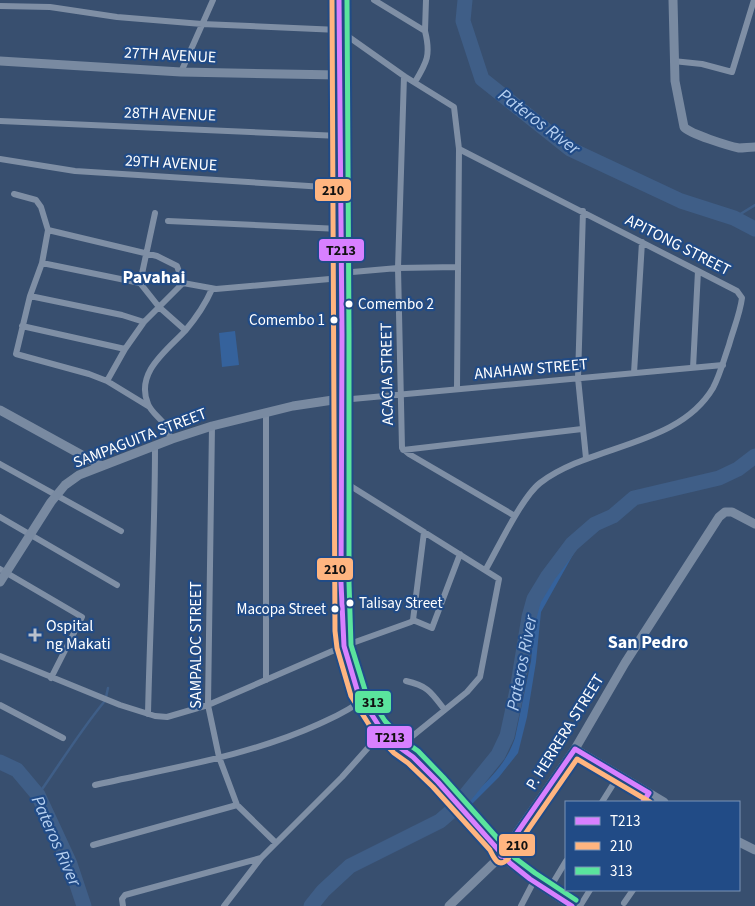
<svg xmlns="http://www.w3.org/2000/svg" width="755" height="906" font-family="'Source Sans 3',sans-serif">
<rect width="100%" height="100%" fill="#384f6f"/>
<path fill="#35629c" d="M235 331 239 365 222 367 219 333Z
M570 551 574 553 541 612 536 662 527 717 518 753 499 777 470 806 466 801C487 781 505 767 515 738L531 661 536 606Z"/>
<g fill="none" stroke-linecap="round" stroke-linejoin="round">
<path stroke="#3f5e87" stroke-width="2.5" d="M734 218 755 205
M106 697 108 688
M38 795C60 764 80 731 104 702"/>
<path stroke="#3f5e87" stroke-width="15" d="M465 0 463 21 482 79 570 149 681 201 734 218 755 229
M0 762 17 770 38 795 70 864 84 906
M311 906 323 891 350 866 440 821 455 808 498 755 507 736 517 690 529 617 534 599 548 576 572 544 595 524 613 516 634 498 719 478 738 469 755 456"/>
<path stroke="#7f8fa5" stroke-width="6" d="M374 0 425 31C431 55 427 62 415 82
M0 6 50 7 117 17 202 24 339 30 404 76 454 107 459 149 457 389
M425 31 426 0
M673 61 702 64 732 72 754 0
M181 72 213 0
M404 76 398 268 402 448 409 454 515 516
M0 121 340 136
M459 149 698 271 737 291 742 298C740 314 733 330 729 345 724 359 720 375 713 388 678 447 591 444 540 483 522 497 498 548 486 569
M0 159 75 171 340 188
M14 194 36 200 41 207 48 230 42 263 30 296 16 354 89 374 107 381 148 406
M583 211 578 378 586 458
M155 213 140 283 159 307 185 330
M168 221 340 229
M48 230 157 256 177 266 183 283 216 289 341 278
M42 263 140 283
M341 273 398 268 458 267
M30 296 122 315 144 322
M22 326 125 349
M693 368 698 271
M634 373 642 242
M107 381 125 349 144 322 183 283
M341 400 723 365
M212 426 208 705 219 757 237 805 276 843
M172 439C169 435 167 430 165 425 160 418 151 412 148 404 135 373 166 351 185 331 196 318 205 305 212 289
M403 450 582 429
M0 464 121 531
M341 480 499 579 480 677 467 692 399 747
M0 517 117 585
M0 569 82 617 51 678
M413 620 432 628 460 554
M0 656 120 705 155 716 167 717 208 705 344 646 411 622 413 620 424 532
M266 680V413
M406 681C428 686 431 692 444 709
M0 705 63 738
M148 714C150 625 155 535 155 446
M95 785C170 768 249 756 319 724 334 717 349 711 362 700
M602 802 619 775
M643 802 649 793
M93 845 237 805
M548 891 566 861
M624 903 633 890
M123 906 122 899 125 895 261 858
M224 906 261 858 342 777 383 731
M521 906 534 881
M580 906 590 890"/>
<path stroke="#798aa1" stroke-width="9" d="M339 0 342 334 341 583 344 646 358 693 379 726 399 747 413 757 438 782 496 846 501 856
M673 0 675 81 684 127C690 134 729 146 739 148 744 148 750 147 755 147
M0 61 181 72 339 75
M0 410 100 465
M0 582 51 502 65 485 79 475 172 439 212 426 293 406 333 400H341
M575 749 664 802
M739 842 755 850
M497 853 534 881 572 906
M449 906 501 856 510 843 575 749 625 663 719 517 725 512H732L755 524"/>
<g stroke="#214b86" stroke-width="9">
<path id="bus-1" d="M339 0 342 334 341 583 344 646 358 693 379 726 399 747 413 757 438 782 510 863 530 879 572 906
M501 856 575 749 649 793 643 802"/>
</g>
<g stroke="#214b86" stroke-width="9">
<path id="bus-2" d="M332 0 335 631 337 648 351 696 373 731 394 753 408 763 433 787 490 850C494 858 498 868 507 860L577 759 650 802"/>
</g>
<g stroke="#214b86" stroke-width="9">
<path id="bus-3" d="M347 0 349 334V583L351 645 365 690 385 721 404 741 418 751 443 777 515 858 535 873 576 900"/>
</g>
<use href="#bus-1" stroke="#d880ff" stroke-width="5"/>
<use href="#bus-2" stroke="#ffb580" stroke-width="5"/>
<use href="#bus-3" stroke="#5ae49d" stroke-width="5"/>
</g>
<g fill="#fff" stroke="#214b86" stroke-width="2">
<circle cx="349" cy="304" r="4.5"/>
<circle cx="334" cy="320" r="4.5"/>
<circle cx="350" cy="603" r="4.5"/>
<circle cx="335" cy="609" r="4.5"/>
</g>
<path fill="#b9c1cd" stroke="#214b86" stroke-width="2" d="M32.5 627.5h5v5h5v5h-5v5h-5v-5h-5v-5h5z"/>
<g text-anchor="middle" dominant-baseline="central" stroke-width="4.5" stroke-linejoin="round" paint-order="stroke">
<g font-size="15" fill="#fff" stroke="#214b86" text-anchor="start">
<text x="358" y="304">Comembo 2</text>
<text x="325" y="320" text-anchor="end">Comembo 1</text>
<text x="359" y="603">Talisay Street</text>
<text x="326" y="609" text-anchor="end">Macopa Street</text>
</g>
<g font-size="16" fill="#fff" stroke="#214b86">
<text transform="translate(170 55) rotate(3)">27TH AVENUE</text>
<text transform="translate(170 114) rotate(2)">28TH AVENUE</text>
<text transform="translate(171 163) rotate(3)">29TH AVENUE</text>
<text transform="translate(678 245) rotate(27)">APITONG STREET</text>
<text transform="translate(531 369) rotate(-5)">ANAHAW STREET</text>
<text transform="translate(387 374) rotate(-91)">ACACIA STREET</text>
<text transform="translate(140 438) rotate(-21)">SAMPAGUITA STREET</text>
<text transform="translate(196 645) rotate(-90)">SAMPALOC STREET</text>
<text transform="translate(565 732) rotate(-58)">P. HERRERA STREET</text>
</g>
<g font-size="16" fill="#fff" stroke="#214b86" text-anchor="start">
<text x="46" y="626">Ospital<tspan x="46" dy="18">ng Makati</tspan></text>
</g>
<g font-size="18" font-style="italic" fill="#b6d0f1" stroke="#214b86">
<text transform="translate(539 122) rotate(37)">Pateros River</text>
<text transform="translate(522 663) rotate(-79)">Pateros River</text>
<text transform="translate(56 841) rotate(66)">Pateros River</text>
</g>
<g font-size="18" font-weight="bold" fill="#fff" stroke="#214b86">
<text x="154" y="277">Pavahai</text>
<text x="648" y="642">San Pedro</text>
</g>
</g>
<g stroke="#214b86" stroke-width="2">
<rect x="314" y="178" width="38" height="24" rx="5" fill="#ffb580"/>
<rect x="318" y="238" width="47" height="24" rx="5" fill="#d880ff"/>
<rect x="316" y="557" width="38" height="24" rx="5" fill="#ffb580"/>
<rect x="354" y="690" width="38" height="24" rx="5" fill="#5ae49d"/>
<rect x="366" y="725" width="47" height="24" rx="5" fill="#d880ff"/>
<rect x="498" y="833" width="38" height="24" rx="5" fill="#ffb580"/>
</g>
<g font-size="14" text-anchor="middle" font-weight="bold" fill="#111">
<text x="333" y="195">210</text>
<text x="341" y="255">T213</text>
<text x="335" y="574">210</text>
<text x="373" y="707">313</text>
<text x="390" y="742">T213</text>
<text x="517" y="850">210</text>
</g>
<rect x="565" y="801" width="175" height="90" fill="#214b86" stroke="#7a93b6"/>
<rect x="575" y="817" width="25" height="8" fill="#d880ff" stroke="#7a93b6"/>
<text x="610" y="826" font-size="15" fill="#ffffff">T213</text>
<rect x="575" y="842" width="25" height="8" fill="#ffb580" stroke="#7a93b6"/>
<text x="610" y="851" font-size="15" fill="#ffffff">210</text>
<rect x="575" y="867" width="25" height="8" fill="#5ae49d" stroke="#7a93b6"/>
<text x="610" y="876" font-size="15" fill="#ffffff">313</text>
</svg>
